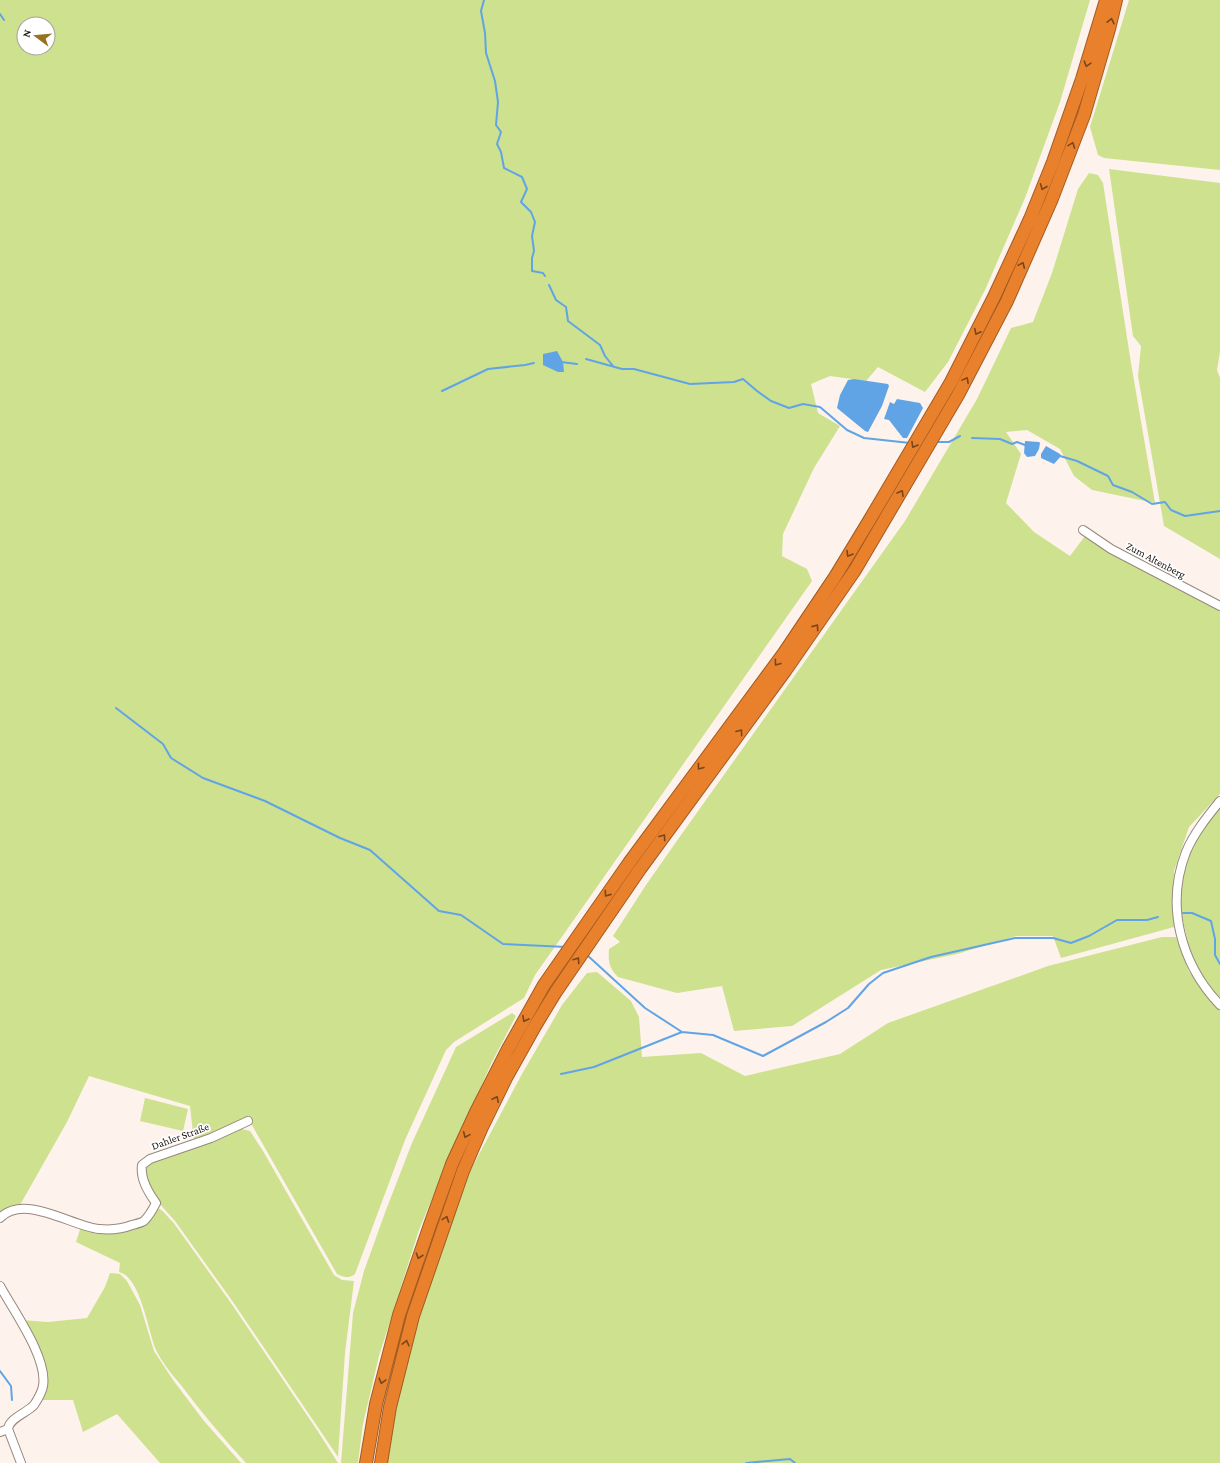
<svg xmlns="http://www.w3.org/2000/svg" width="1220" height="1463" font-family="'Crimson Pro',serif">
<rect width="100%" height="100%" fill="#fdf3ec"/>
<path fill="#cee18f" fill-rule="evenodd" d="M0 0H1090L1060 102 1025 198 985 290 948 362 925 392 878 367 866 381 830 376 811 384 818 413 840 426 814 468 783 534 782 556 807 569 812 581 535 975 524 998 454 1042 446 1050 405 1140 355 1274C349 1279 343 1277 337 1274L249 1120 194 1142 190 1106 89 1076 67 1122 20 1205 0 1215ZM24 24H48V48H24Z
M1129 0H1220V170L1104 158 1098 155 1090 127Z
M1109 169 1220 183V351L1217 370 1220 378V559L1164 526 1138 376 1141 346 1133 336Z
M1089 173 1098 175 1103 183 1131 363 1155 503 1092 490 1074 476 1060 449 1027 430 1006 432 1021 454 1006 503 1034 532 1070 556 1085 536 1220 611V794L1189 827 1174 871V927L1061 958 1053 936H1016L957 954 881 970 792 1026 734 1031 722 986 677 993 618 977C609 968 608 961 609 949L620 942 613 936 646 885 681 835 905 521 977 399 1011 328 1033 322 1052 273 1078 189Z
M1220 808V999L1210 989 1191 955 1180 908 1182 878 1190 851 1204 827Z
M1162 937H1176L1189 972 1220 1007V1463H385L395 1408 418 1320 469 1173 522 1074 562 1005 587 973 597 972 631 1001 639 1017 642 1057 701 1053 745 1076 840 1054 888 1023 1048 966Z
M512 1013 516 1016 491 1064 445 1167 419 1230 379 1356 363 1424 358 1463H341L353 1313 364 1271 386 1210 412 1143 456 1047Z
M145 1098 188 1109 183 1131 140 1121Z
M242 1129 250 1131 263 1151 334 1275 342 1280 354 1281 345 1353 338 1457 233 1302 175 1221 150 1193 143 1166 150 1160 235 1130Z
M157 1208C163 1209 168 1218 173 1222L231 1303 317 1430 338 1463H246C223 1438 201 1412 181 1385 172 1375 162 1362 156 1350 148 1332 141 1277 119 1272L120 1263 76 1242 81 1226 129 1228Z
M110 1273 120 1274 127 1281 140 1305 154 1351 173 1380 204 1421 241 1463H160L117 1414 83 1432 73 1400H42L46 1386 21 1320 48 1322 87 1318 105 1287Z"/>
<path fill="#61a4e5" d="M557 351 563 362 564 372H558L543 365V354Z
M854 379 888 384 889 386 882 406 868 432 865 431 837 408 840 395 848 380Z
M897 399 920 403 923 408 907 438H903L889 420 884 419 890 402 894 404Z
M1025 441 1039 442 1040 443 1039 449 1035 456 1027 457 1024 453Z
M1046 446 1060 454 1061 456 1054 464 1041 458V454Z"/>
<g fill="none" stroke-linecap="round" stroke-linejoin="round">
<path stroke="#61a4e5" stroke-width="2" d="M484 0 481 11 485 33 486 53 495 81 498 102 496 125 501 132 497 144 501 152 504 168 522 177 527 189 521 202 531 212 535 222 532 236 534 251 532 258V271L543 273 545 276
M0 14 4 20
M549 285 556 300 566 307 568 321 600 345 605 356 613 366
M586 359 622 369H634L690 384 734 382 743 379 757 391 771 401 789 408 803 404 820 407 847 430 864 438 910 443
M561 362 577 364
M442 391 488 369 525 365 534 363
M972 438 1000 439 1012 444 1017 442 1025 445
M935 442H949L960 436
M1060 456 1077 461 1108 476 1113 485 1132 492 1152 504 1165 502 1171 510 1185 516 1220 511
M116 708 163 744 171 758 203 778 265 801 340 838 370 850 439 911 461 915 503 944 566 947
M1183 913H1192L1211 921 1215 939V955L1220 964
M587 955 645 1008 682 1032 713 1035 763 1056 826 1022 848 1008 869 984 883 973 931 957 1015 938H1053L1071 943 1089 936 1117 920H1147L1158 917
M561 1074 594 1067 682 1032
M0 1371 11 1386 12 1400
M746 1463 790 1459 795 1463"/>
<g stroke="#97877d" stroke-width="10">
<path id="minor" d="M1083 530 1111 549 1220 606
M1220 801C1207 817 1194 833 1186 852 1165 906 1181 964 1220 1005
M0 1218C24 1193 71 1226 99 1229 110 1230 122 1229 132 1225 136 1224 141 1223 144 1221 149 1216 153 1209 156 1203 148 1192 140 1179 142 1165L150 1159 211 1138 248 1121
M0 1286C13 1310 48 1358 43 1386 42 1392 38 1399 34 1405 27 1413 9 1418 8 1429
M8 1429 21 1463
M0 1432 8 1429"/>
</g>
<g stroke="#a15b23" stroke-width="14">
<path id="highway" d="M366 1463 376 1404 399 1315 430 1225 452 1164 476 1112 508 1049 544 985 629 863 784 653 835 577 869 521 951 382 994 297 1030 219 1053 162 1082 79 1106 0
M381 1463 390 1407 413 1316 463 1171 482 1127 507 1076 535 1026 555 993 640 869 785 671 855 570 958 395 1007 301 1051 201 1084 115 1109 29 1116 0"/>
</g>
<use href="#minor" stroke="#fff" stroke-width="8"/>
<use href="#highway" stroke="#e9812c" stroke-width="12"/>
</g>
<defs><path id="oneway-chevron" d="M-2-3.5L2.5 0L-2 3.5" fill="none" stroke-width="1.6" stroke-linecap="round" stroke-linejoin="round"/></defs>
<g stroke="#78461d">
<use href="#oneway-chevron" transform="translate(1111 21) rotate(-77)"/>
<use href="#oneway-chevron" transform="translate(1087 64) rotate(107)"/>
<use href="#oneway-chevron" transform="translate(1072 145) rotate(-69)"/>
<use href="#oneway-chevron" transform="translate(1043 187) rotate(112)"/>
<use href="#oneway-chevron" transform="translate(1022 265) rotate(-66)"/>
<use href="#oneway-chevron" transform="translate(977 332) rotate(117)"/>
<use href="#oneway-chevron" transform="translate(966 380) rotate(-62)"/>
<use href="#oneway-chevron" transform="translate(914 445) rotate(120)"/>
<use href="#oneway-chevron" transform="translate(901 493) rotate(-60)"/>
<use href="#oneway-chevron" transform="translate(849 554) rotate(121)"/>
<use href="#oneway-chevron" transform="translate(816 627) rotate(-55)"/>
<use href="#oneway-chevron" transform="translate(777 663) rotate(126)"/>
<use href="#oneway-chevron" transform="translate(740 732) rotate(-54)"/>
<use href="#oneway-chevron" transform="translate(700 767) rotate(127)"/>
<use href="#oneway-chevron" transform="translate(663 837) rotate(-54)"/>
<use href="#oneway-chevron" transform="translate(607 894) rotate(125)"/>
<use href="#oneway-chevron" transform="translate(577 960) rotate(-56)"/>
<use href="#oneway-chevron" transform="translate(525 1019) rotate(119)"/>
<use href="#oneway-chevron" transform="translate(496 1099) rotate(-64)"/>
<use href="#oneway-chevron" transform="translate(466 1135) rotate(114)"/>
<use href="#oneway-chevron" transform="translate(446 1219) rotate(-70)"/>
<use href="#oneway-chevron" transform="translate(419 1256) rotate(109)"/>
<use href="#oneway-chevron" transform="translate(406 1343) rotate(-76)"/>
<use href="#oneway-chevron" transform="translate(382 1381) rotate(105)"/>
</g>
<g text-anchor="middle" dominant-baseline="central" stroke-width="3.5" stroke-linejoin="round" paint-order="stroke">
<g font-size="11" fill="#1b1511" stroke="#fff">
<text transform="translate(1156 560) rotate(28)">Zum Altenberg</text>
<text transform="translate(180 1136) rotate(-20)">Dahler Straße</text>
</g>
</g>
<g transform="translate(36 36) rotate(286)"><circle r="19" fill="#ffffff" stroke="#a4a1a0"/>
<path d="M0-3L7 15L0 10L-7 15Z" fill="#98711c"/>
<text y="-6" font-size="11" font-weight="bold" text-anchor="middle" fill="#1b1511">N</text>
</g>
</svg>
